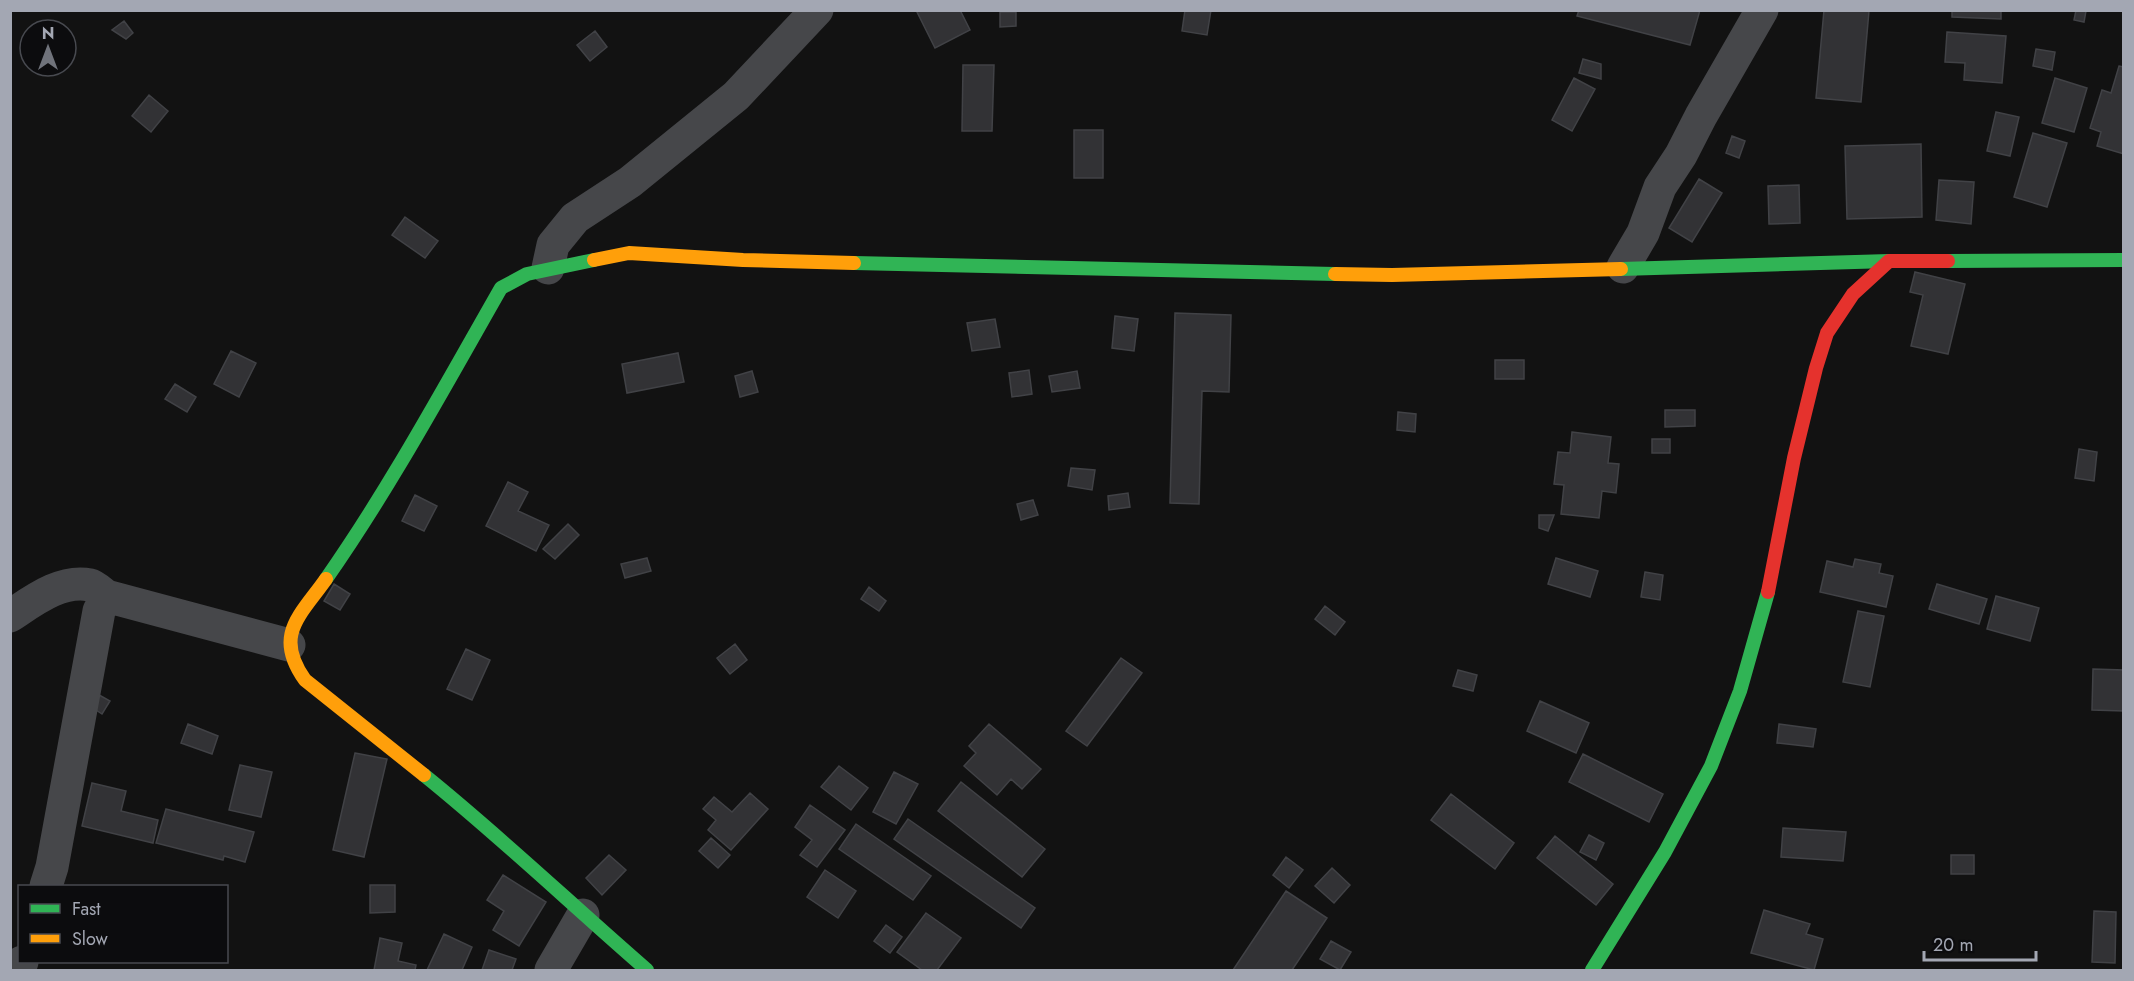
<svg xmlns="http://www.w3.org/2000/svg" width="2134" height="981" font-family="Jost,sans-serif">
<rect width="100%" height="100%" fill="#121212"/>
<path fill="#323235" stroke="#414246" stroke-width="1.5" d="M916 10H960L970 30 935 48Z
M1185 10H1211L1207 35 1182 31Z
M1579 10H1700L1690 45 1577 16Z
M1824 10 1869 11 1861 102 1816 98Z
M1952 10H2001V19L1952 17Z
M2076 10 2086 11 2084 22 2074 20Z
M1000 12H1016V26L1000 27Z
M124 21 133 33 126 39 112 30Z
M595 31 607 47 590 61 577 45Z
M1947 32 2006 36 2002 83 1964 80 1965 63 1945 62Z
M2036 49 2055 52 2052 70 2033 66Z
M1583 59 1601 64V79L1579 73Z
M963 65H994L992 131H962Z
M2119 66 2124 67V154L2097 146 2101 132 2090 128 2102 90 2111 93Z
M1574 78 1595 89 1572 131 1552 120Z
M2055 78 2087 88 2074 132 2042 123Z
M149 95 168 111 151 132 132 116Z
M1996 112 2019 117 2010 156 1987 151Z
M1074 130H1103V178H1074Z
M2033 133 2067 143 2047 207 2014 197Z
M1732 136 1745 141 1739 158 1726 153Z
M1921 144 1922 217 1847 219 1845 146Z
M1699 179 1722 193 1692 242 1669 228Z
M1939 180 1974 182 1971 224 1936 220Z
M1799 185 1800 223 1769 224 1768 186Z
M405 217 438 241 425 258 392 235Z
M1915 272 1965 284 1948 354 1911 346 1923 295 1910 292Z
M1175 313 1231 315 1229 392 1202 391 1199 504 1170 503Z
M1115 316 1138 319 1134 351 1112 348Z
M995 319 1000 347 972 351 967 323Z
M231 351 256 363 239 397 214 384Z
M678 353 684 382 627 393 622 364Z
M1495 360H1524V379H1495Z
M1029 370 1032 394 1012 397 1009 373Z
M752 371 758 392 740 397 735 376Z
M1077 371 1080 388 1052 392 1049 376Z
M175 384 196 397 187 412 165 399Z
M1665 410H1695V426L1665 427Z
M1398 412 1416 414 1415 432 1397 430Z
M1572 432 1611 437 1608 463 1619 464 1616 493 1602 491 1599 518 1561 514 1564 485 1554 484 1558 452 1570 453Z
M1652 439H1670V453H1652Z
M2079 449 2097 452 2094 481 2075 478Z
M1071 468 1095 470 1092 490 1068 486Z
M508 482 528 492 518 511 549 525 536 551 486 526Z
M1128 493 1130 507 1109 510 1108 496Z
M415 495 437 506 424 531 402 521Z
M1033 500 1038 515 1021 520 1017 504Z
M1539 515H1554L1548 531 1539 528Z
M568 524 579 535 555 559 543 549Z
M647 558 651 571 625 578 621 564Z
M1556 558 1598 571 1590 597 1548 584Z
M1855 559 1881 564 1879 573 1893 576 1886 607 1820 592 1827 561 1853 567Z
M1645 572 1663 575 1660 600 1641 597Z
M334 584 350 594 340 610 324 601Z
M1937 584 1987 599 1979 624 1929 609Z
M869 587 886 601 879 611 861 599Z
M1996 596 2039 608 2030 641 1987 629Z
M1325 606 1345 622 1335 635 1315 619Z
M1858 611 1884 616 1870 687 1843 682Z
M735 644 747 660 730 674 717 658Z
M466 649 490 660 472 700 447 689Z
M1121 658 1142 673 1087 746 1066 731Z
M2093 669 2124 670V711L2092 710Z
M1458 670 1477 675 1473 691 1453 686Z
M92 691 110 701 102 714 90 706Z
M1540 701 1589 723 1576 753 1527 731Z
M188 724 218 736 212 754 181 743Z
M989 724 1041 769 1022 789 1011 779 997 795 964 766 976 753 969 746Z
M1779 724 1816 729 1813 747 1777 743Z
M355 753 387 759 364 857 333 850Z
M1583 754 1663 794 1649 822 1569 782Z
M240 765 272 772 261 817 229 810Z
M839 766 868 788 851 810 821 787Z
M894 772 918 784 896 824 873 812Z
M961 782 1045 849 1022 877 938 811Z
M92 783 126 791 121 811 158 820 153 843 82 826Z
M750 793 768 809 731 850 708 830 716 820 703 809 714 797 732 812Z
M1451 794 1514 843 1495 869 1431 820Z
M810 805 845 830 817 867 800 855 812 840 795 827Z
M166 809 254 832 245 862 224 856 223 860 156 843Z
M908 819 1035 908 1021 928 894 839Z
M856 824 931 876 913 900 839 849Z
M1783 828 1846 832 1843 861 1781 857Z
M1589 835 1604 843 1596 860 1580 852Z
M1555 836 1613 884 1596 905 1537 858Z
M711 838 730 855 718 868 699 851Z
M609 855 626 870 602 895 586 878Z
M1951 855H1974V874H1951Z
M1286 857 1303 870 1289 888 1273 875Z
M1332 868 1350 885 1334 903 1315 886Z
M825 870 856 891 838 918 807 897Z
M503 875 546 902 519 946 493 930 504 911 487 900Z
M370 885H395V912L370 913Z
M1286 891 1327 918 1292 970H1233Z
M1764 910 1810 924 1806 934 1823 939 1814 970 1751 953Z
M2094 911 2116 912 2115 963 2092 962Z
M926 913 961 938 937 970H922L897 952Z
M886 925 902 937 890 953 874 941Z
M444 934 472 947 462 970H427Z
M380 938 402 943 398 961 416 965 415 970H374Z
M1331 941 1351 952 1340 970 1320 959Z
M489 950 516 959 512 970H482Z"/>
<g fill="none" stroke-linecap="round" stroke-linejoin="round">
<path stroke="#46474a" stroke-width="33" d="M1623 267 1643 233 1660 187 1681 155 1701 116 1762 10
M548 268 553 245 575 218 630 182 736 96 817 10
M10 616C33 601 61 579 90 585 95 586 101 592 106 596L289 645
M46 886 52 867 99 611 106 596
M19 970 22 962
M551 970 583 915"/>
<path stroke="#30b455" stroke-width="14" d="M1948 261 2124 260
M854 263 1335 274
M1621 269 1889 261
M326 579C391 486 445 386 501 288L527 274 594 260
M424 775C501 837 572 905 647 970
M1592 970 1665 852 1711 766 1740 691 1768 592"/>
<path stroke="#ff9f0a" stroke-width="14" d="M594 260 629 253 743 260 854 263
M1335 274 1392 275 1621 269
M326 579C300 616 273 635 305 680L424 775"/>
<path stroke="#e5322d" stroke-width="14" d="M1768 592 1794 458 1816 368 1827 333 1853 294 1889 261H1948"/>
</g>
<rect width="2134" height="981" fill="none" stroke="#a3a7b3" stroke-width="24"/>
<rect x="18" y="885" width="210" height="78" fill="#0c0c0e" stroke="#484a50" stroke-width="1.5"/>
<rect x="30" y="904" width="30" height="9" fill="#30b455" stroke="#484a50" stroke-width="1.5"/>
<text x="72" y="915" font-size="18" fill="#a3a7b3">Fast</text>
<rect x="30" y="934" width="30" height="9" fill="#ff9f0a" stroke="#484a50" stroke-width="1.5"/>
<text x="72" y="945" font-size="18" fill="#a3a7b3">Slow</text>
<g transform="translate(48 48)"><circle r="28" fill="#0c0c0e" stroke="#484a50" stroke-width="1.5"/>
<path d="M0-4.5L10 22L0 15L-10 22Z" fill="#70737b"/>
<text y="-9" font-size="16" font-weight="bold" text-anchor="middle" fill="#a3a7b3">N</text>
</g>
<path d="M1924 951v9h112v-9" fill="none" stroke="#a3a7b3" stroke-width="3"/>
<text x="1933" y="951" font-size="18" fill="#a3a7b3" stroke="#0c0c0e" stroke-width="4.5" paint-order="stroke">20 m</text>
</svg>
